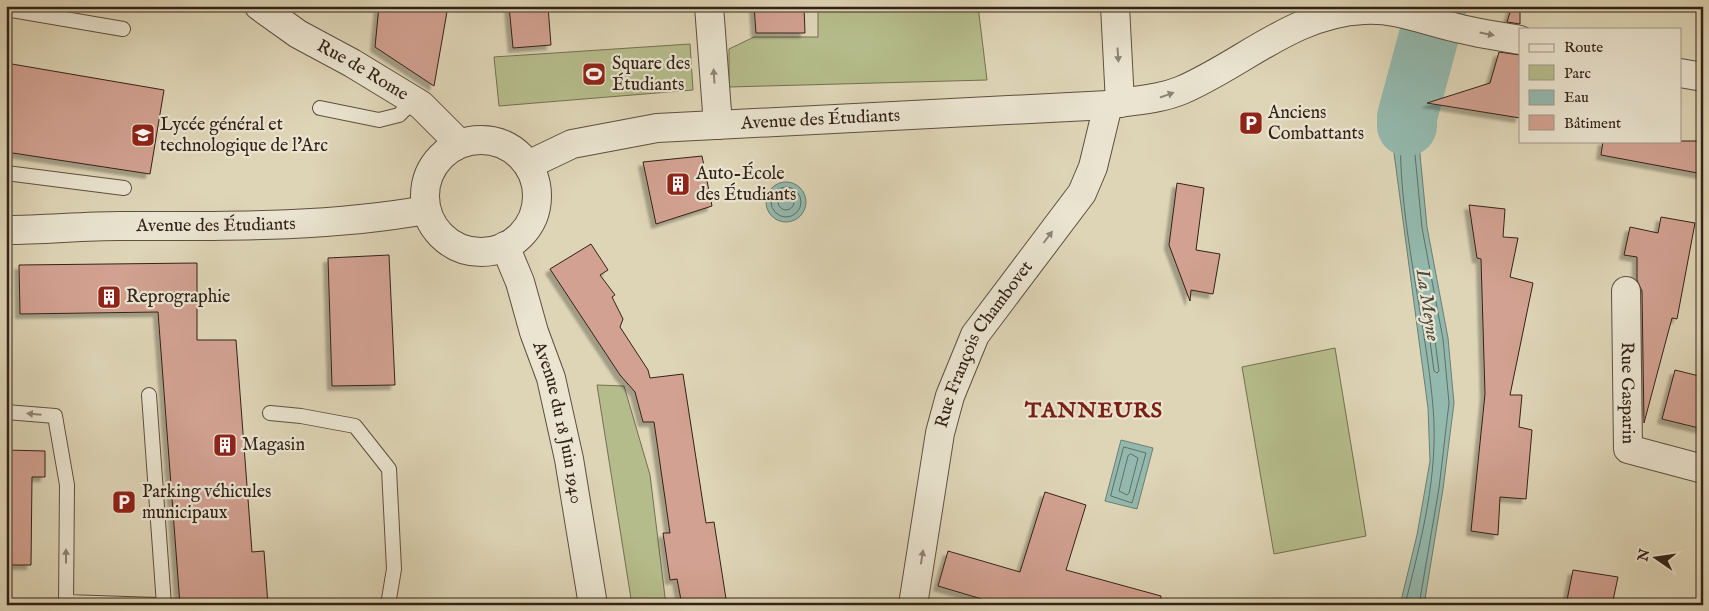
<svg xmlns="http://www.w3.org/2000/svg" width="1709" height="611" font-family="'IM FELL English',serif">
<defs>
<filter id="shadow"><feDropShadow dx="-4.5" dy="4.5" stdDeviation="1" flood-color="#0004"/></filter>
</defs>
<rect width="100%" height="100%" fill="#ded5b6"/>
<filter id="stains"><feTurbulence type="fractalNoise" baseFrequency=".004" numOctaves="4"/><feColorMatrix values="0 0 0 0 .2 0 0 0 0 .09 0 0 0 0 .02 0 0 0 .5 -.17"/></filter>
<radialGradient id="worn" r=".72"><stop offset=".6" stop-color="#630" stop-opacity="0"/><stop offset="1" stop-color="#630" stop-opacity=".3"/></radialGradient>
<path fill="#b5bc8b" stroke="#746f51" d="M818 6H978L987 80 729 87V49L754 37H818Z
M690 44 693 90 499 106 494 57Z
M1335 348 1366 536 1274 554 1242 367Z
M597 385 624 386 650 475 666 605H632Z"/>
<path fill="#93b9ae" stroke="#6d7d72" d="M1408 43 1434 49 1419 144 1427 227 1448 338 1454 403 1443 489 1424 605H1400L1417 535 1430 461 1428 408 1394 153 1397 101Z
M766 202a20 20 0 1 1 40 0a20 20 0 1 1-40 0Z
M1121 440 1153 448 1137 509 1105 501Z"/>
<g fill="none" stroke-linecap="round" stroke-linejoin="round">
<path stroke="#636e62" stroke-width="1" d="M1415 68 1418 71 1412 109 1410 111 1408 101Z
M771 202a15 15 0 1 1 30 0a15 15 0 1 1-30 0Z
M778 202a8 8 0 1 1 16 0a8 8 0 1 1-16 0Z
M1428 308 1431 310 1439 371 1437 373 1434 371 1426 311Z
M1124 447 1146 453 1132 503 1111 496Z
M1131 454 1138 458 1129 493 1127 495 1119 491 1128 456Z
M1405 605C1421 540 1439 475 1433 407 1423 289 1381 169 1411 51L1414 49 1428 55 1414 144 1422 228 1443 339 1449 403 1439 488 1419 605"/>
<path stroke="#93b9ae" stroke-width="60" d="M1407 126V117L1437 6"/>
</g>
<path fill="#d2a191" stroke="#332217" filter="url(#shadow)" d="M379 6H448L434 86 375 47Z
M509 6H548L551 45 513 48Z
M754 6H804L805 33H756Z
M1512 6H1520V24L1507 22Z
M1499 52 1520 55V118L1427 103 1490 83Z
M6 63 164 90 150 174 6 152Z
M1603 141H1703V174L1601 155Z
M702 156 712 206 656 224 643 162Z
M1177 183 1204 188 1196 250 1220 254 1213 294 1191 290 1190 301 1169 245Z
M1469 205 1505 209 1503 237 1518 238 1510 277 1533 283 1510 395H1522L1519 427 1532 430 1526 499 1500 497 1498 535 1471 531 1485 394 1481 259 1477 258Z
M1661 217 1695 223 1677 319 1672 318 1644 423 1642 291 1637 280V257L1624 255 1630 227 1658 233Z
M591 244 608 270 600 275 615 295 612 297 623 319 620 327 648 370 650 378 683 374 706 523 714 522 727 605H682L677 579 670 580 663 533H670L654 422H643L635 392 620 375 550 269Z
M389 255 395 385 332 386 328 258Z
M197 263V340H236L252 552 264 551 268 605H180L158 312 20 314 19 265Z
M1675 370 1703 377V429L1662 419Z
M6 450 45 451V477H32L31 565H6Z
M1045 492 1086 505 1066 570 1161 596 1160 605H1002L938 586 948 551 1020 572Z
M1573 570 1618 577 1612 605H1566Z"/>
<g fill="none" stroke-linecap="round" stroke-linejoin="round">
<g stroke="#5e4f3f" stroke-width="16">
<path id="lane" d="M6 9 123 29
M320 108 379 120 399 115 413 101
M6 173 124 188
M149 395 164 605
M6 412 55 416 67 485 66 605
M270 413 301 416 355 426 389 469 394 569 388 605
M66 602 157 605"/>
</g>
<g stroke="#5e4f3f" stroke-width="30">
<g id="street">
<path id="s1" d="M259 6 298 34 352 63 421 105 459 143"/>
<path d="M709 6 718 125"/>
<path d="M1115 6 1120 103"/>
<path d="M1680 73 1703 77"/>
<circle cx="481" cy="196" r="56"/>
<path id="s2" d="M528 165 572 144 657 128 1108 105C1133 100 1158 100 1182 90 1244 63 1294 13 1364 10 1396 8 1423 20 1453 27 1475 33 1498 36 1520 40"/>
<path id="s3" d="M6 230C44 230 82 226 120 226 222 226 325 228 426 210"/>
<path id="s4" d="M505 246 520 282 534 332 551 378 569 459 593 605"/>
<path id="s5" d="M1626 291 1628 449 1703 469"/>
<path id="s6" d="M913 605 940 433 950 396 975 335 1082 193 1093 167 1108 105"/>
</g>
</g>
<use href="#lane" stroke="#eae4d0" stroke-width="14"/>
<use href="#street" stroke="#eae4d0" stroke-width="28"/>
</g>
<defs><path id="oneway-solid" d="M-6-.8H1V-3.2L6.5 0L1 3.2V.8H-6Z" transform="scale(1.25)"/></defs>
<g fill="#8e8374">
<use href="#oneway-solid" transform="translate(1487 34) rotate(11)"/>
<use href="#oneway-solid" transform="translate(1118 55) rotate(86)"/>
<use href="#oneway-solid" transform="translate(714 76) rotate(-94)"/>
<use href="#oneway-solid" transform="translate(1167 95) rotate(-19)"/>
<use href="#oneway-solid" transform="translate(1048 237) rotate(-53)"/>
<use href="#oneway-solid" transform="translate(34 414) rotate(-175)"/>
<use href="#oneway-solid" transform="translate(66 556) rotate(-90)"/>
<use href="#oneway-solid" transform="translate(922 557) rotate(-81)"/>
</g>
<defs>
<g id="stadium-square" transform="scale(1.25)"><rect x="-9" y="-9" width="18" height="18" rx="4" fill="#8f2418" stroke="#eae4d0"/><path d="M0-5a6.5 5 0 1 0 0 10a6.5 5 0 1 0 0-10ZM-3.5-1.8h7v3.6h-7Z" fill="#fff"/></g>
<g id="parking-square" transform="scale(1.25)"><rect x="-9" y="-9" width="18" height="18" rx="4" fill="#8f2418" stroke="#eae4d0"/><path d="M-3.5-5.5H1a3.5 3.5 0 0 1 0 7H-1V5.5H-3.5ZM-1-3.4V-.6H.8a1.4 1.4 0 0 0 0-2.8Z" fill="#fff"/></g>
<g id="school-square" transform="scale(1.25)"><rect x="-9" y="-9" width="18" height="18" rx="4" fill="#8f2418" stroke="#eae4d0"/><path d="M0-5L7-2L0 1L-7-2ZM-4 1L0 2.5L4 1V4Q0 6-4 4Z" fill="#fff"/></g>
<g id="building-square" transform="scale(1.25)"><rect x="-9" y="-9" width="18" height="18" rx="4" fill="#8f2418" stroke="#eae4d0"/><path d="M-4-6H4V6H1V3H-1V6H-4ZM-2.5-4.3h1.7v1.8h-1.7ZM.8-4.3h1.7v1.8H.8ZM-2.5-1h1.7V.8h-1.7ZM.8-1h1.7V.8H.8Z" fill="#fff"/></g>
</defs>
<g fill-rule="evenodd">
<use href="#stadium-square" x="594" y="74"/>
<use href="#parking-square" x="1251" y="123"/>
<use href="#school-square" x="143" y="135"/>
<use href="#building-square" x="678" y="184"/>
<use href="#building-square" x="109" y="297"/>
<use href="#building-square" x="225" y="445"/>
<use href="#parking-square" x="124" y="502"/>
</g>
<g text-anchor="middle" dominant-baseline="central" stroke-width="4.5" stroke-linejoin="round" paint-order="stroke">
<g font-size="18" fill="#332217" stroke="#eae4d0" text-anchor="start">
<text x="612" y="64">Square des<tspan x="612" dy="21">Étudiants</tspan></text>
<text x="1268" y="113">Anciens<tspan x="1268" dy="21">Combattants</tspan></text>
<text x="160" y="125">Lycée général et<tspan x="160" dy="21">technologique de l'Arc</tspan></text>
<text x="696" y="174">Auto-École<tspan x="696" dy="21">des Étudiants</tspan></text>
<text x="126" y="297">Reprographie</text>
<text x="242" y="445">Magasin</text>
<text x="142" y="492">Parking véhicules<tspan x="142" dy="21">municipaux</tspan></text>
</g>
<g font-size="18" fill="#332217" stroke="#eae4d0">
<text stroke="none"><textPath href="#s1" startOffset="122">Rue de Rome</textPath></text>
<text stroke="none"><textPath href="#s2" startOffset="299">Avenue des Étudiants</textPath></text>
<text stroke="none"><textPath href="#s3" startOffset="210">Avenue des Étudiants</textPath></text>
<text stroke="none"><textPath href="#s6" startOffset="274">Rue François Chambovet</textPath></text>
<text stroke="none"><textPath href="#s5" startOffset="102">Rue Gasparin</textPath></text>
<text stroke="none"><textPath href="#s4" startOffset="185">Avenue du 18 Juin 1940</textPath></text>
</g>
<g font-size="19" font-style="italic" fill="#4b483d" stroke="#eae4d0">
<text transform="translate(1427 305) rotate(81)">La Meyne</text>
</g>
<g font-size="22" font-weight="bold" letter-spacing="1" fill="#7a1f14" stroke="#eae4d0">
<text x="1094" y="411">TANNEURS</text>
</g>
</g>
<rect width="1709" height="611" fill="none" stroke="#ded5b6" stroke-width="25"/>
<rect x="8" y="8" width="1694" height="596" fill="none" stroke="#332217" stroke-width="2.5"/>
<rect x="12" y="12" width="1684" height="586" fill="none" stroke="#332217"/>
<rect x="1519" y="28" width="162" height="115" fill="#eae4d0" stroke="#a19686"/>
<rect x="1529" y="44" width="25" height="8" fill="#eae4d0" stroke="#a19686"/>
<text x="1564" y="52" font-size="15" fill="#332217">Route</text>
<rect x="1529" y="65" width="25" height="15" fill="#b5bc8b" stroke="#a19686"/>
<text x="1564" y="78" font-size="15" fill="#332217">Parc</text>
<rect x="1529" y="90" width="25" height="15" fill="#93b9ae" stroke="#a19686"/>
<text x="1564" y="102" font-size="15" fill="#332217">Eau</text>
<rect x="1529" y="115" width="25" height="15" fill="#d2a191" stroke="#a19686"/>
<text x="1564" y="128" font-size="15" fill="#332217">Bâtiment</text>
<g transform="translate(1656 558) rotate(283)" stroke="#eae4d0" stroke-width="4" paint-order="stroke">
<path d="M0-4L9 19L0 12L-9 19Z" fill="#332217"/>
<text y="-8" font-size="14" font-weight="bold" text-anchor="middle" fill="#332217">N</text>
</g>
<rect width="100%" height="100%" filter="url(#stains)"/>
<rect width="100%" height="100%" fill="url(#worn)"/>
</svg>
